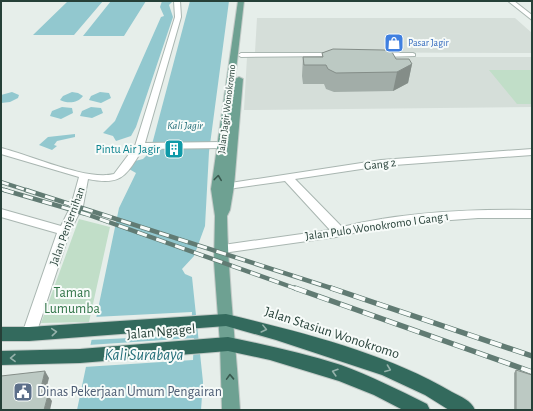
<svg xmlns="http://www.w3.org/2000/svg" width="533" height="411" font-family="'Alegreya Sans',sans-serif">
<rect width="100%" height="100%" fill="#e6eeea"/>
<path fill="#d5ded9" d="M257 18H515L532 33V53L255 52Z
M247 57H532V107L244 110Z"/>
<path fill="#c1dec8" d="M489 70H532V104H517Z
M79 219 110 227 89 322 41 323Z"/>
<path fill="#92c8cf" d="M68 1H103L74 35H33Z
M111 1H146L124 36H83Z
M162 1H173L169 5 173 17 136 127 131 136 116 141 113 136 103 133 115 121 161 17 164 16 160 7Z
M190 1H229L209 152 205 226 194 256 182 269 185 274 192 277 203 382 201 410H77L119 208 136 173 129 169 131 162 143 159 150 152Z
M12 92 19 95 18 98 10 102 1 103V95Z
M72 92 78 93 83 96C78 103 68 104 60 100L63 96Z
M100 92 109 93 111 98 101 103 89 100 91 96Z
M62 107 72 108 73 113 61 119 50 116 52 111Z
M91 107 101 108 103 113 92 118 80 116 82 111Z
M75 134V137L57 141 54 145 57 146 52 150 39 145 48 137Z"/>
<path fill="#e6eeea" d="M192 312 191 335 89 340 94 317Z
M194 338 193 360 84 367 88 345Z"/>
<g fill="none" stroke-linecap="round" stroke-linejoin="round">
<g stroke="#a9b6b1" stroke-width="2">
<path id="minor" d="M174 1H180L181 17 145 143 222 142 227 145 222 148 143 149C126 175 123 186 88 179L83 206 70 231 36 334 34 338 29 340 24 338 22 334 57 233 1 217V209L61 226 71 206 79 177 1 154V148C30 155 86 181 114 174L135 146 175 17Z
M508 1H514L532 15V20Z
M336 53 338 54V56L241 57 238 55 241 53Z
M413 53 415 54V56L380 57 377 55 380 53Z
M532 149V155L381 166 295 179 342 227C403 212 468 209 532 210V218H478L424 222 362 231 336 237 223 253 219 252 217 249 219 246 223 245 330 230 285 181 228 189 224 188 223 186 224 184 381 160Z"/>
</g>
<g stroke="#c2cac7" stroke-width="2">
<path id="major" d="M238 1H244L235 79 239 77 243 79 234 186 230 210 227 216C228 281 236 345 240 410H222L220 344 214 262 215 216 211 189Z"/>
</g>
<g stroke="#c2cac7" stroke-width="2">
<path id="highway" d="M226 314C300 332 386 353 452 392 461 397 471 400 475 410H449L425 395 382 375 276 340 226 326 29 341H1V327H29Z
M228 337C266 345 304 353 341 365 371 376 399 390 427 404L430 410H403L374 395 339 381 270 360 228 351 80 363 1 365V351L80 349Z"/>
</g>
<use href="#minor" fill="#fff" fill-rule="evenodd"/>
<use href="#major" fill="#6ea192" fill-rule="evenodd"/>
<use href="#highway" fill="#336a5d" fill-rule="evenodd"/>
<g stroke="#617b73" stroke-width="4">
<path id="rail-far2" d="M1 182 29 191
M1 189 8 191"/>
</g>
<g stroke="#617b73" stroke-width="4.5">
<path id="rail-far1" d="M4 190 86 214 297 289
M26 190 334 289"/>
</g>
<g stroke="#617b73" stroke-width="5.5">
<path id="rail" d="M295 288 532 372
M331 288 532 356"/>
</g>
<use href="#rail-far2" stroke="#f7fbf9" stroke-width="2.5" stroke-dasharray="8" stroke-linecap="butt"/>
<use href="#rail-far1" stroke="#f7fbf9" stroke-width="3" stroke-dasharray="10" stroke-linecap="butt"/>
<use href="#rail" stroke="#f7fbf9" stroke-width="4" stroke-dasharray="12" stroke-linecap="butt"/>
</g>
<path fill="#a2ada8" d="M322 53 396 59 412 64 408 83 393 91 334 92 326 89 324 84H303L302 76 303 57H322Z
M516 370 532 410H514V373Z"/>
<path fill="#848d88" d="M412 64 408 83 393 91 397 72Z
M45 371 49 378 43 402 39 396Z
M48 395 52 401 50 410H44Z"/>
<path fill="#bcc9c3" stroke="#848d88" d="M333 49 384 50 392 52 396 59H409L412 64 397 72 336 73 328 69 326 65H304L303 57H323L322 53Z
M516 370 532 375V410H516Z
M45 371 39 396 48 395 44 410H1V376Z"/>
<defs><path id="oneway-chevron" d="M-2-3.5L2.5 0L-2 3.5" fill="none" stroke-width="1.6" stroke-linecap="round" stroke-linejoin="round"/></defs>
<g stroke="#38584e">
<use href="#oneway-chevron" transform="translate(218 178) rotate(-83)"/>
<use href="#oneway-chevron" transform="translate(230 377) rotate(-92)"/>
</g>
<g stroke="#95b2ab">
<use href="#oneway-chevron" transform="translate(264 329) rotate(14)"/>
<use href="#oneway-chevron" transform="translate(54 332) rotate(-5)"/>
<use href="#oneway-chevron" transform="translate(13 358) rotate(179)"/>
<use href="#oneway-chevron" transform="translate(388 369) rotate(21)"/>
<use href="#oneway-chevron" transform="translate(335 372) rotate(-163)"/>
</g>
<defs>
<g id="shop-square" transform="scale(1)"><rect x="-9" y="-9" width="18" height="18" rx="4" fill="#3f7fe0" stroke="#f7fbf9"/><path d="M-5-2.5h2.3a2.7 3.5 0 0 1 5.4 0H5L5.5 6h-11ZM-1.5-2.5h3a1.5 2.3 0 0 0-3 0Z" fill="#fff"/></g>
<g id="building-square" transform="scale(1)"><rect x="-9" y="-9" width="18" height="18" rx="4" fill="#0f9aa8" stroke="#f7fbf9"/><path d="M-4-6H4V6H1V3H-1V6H-4ZM-2.5-4.3h1.7v1.8h-1.7ZM.8-4.3h1.7v1.8H.8ZM-2.5-1h1.7V.8h-1.7ZM.8-1h1.7V.8H.8Z" fill="#fff"/></g>
<g id="civic-square" transform="scale(1)"><rect x="-9" y="-9" width="18" height="18" rx="4" fill="#5c6f8a" stroke="#f7fbf9"/><path d="M-.6-6.5H3V-4.5H.6V-3L4-1V1h2V6H-6V1h2V-1L-.6-3ZM-1.2 2.5V6h2.4V2.5Z" fill="#fff"/></g>
</defs>
<g fill-rule="evenodd">
<use href="#shop-square" x="394" y="43"/>
<use href="#building-square" x="174" y="149"/>
<use href="#civic-square" x="23" y="392"/>
</g>
<g text-anchor="middle" dominant-baseline="central" stroke-width="4" stroke-linejoin="round" paint-order="stroke">
<g font-size="10" fill="#366cbe" stroke="#f7fbf9" text-anchor="start">
<text x="408" y="43">Pasar Jagir</text>
</g>
<g font-size="10" fill="#264038" stroke="#f7fbf9">
<text transform="translate(227 109) rotate(-83)">Jalan Jagir Wonokromo</text>
</g>
<g font-size="11" font-style="italic" fill="#236e79" stroke="#f7fbf9">
<text x="185" y="125">Kali Jagir</text>
</g>
<g font-size="12" fill="#0d838f" stroke="#f7fbf9" text-anchor="end">
<text x="160" y="149">Pintu Air Jagir</text>
</g>
<g font-size="12" fill="#264038" stroke="#f7fbf9">
<text transform="translate(380 164) rotate(-7)">Gang 2</text>
<text transform="translate(67 226) rotate(-70)">Jalan Penjernihan</text>
<text transform="translate(377 226) rotate(-8)">Jalan Pulo Wonokromo I Gang 1</text>
</g>
<g font-size="14" fill="#327549" stroke="#f7fbf9">
<text x="72" y="293">Taman<tspan x="72" dy="16">Lumumba</tspan></text>
</g>
<g font-size="14" fill="#264038" stroke="#f7fbf9">
<text transform="translate(161 332) rotate(-5)">Jalan Ngagel</text>
<text transform="translate(332 333) rotate(18)">Jalan Stasiun Wonokromo</text>
</g>
<g font-size="14" fill="#4e5e75" stroke="#f7fbf9" text-anchor="start">
<text x="37" y="392">Dinas Pekerjaan Umum Pengairan</text>
</g>
<g font-size="16" font-style="italic" fill="#236e79" stroke="#f7fbf9">
<text x="144" y="355">Kali Surabaya</text>
</g>
</g>
<rect width="533" height="411" fill="none" stroke="#264038" stroke-width="4"/>
</svg>
